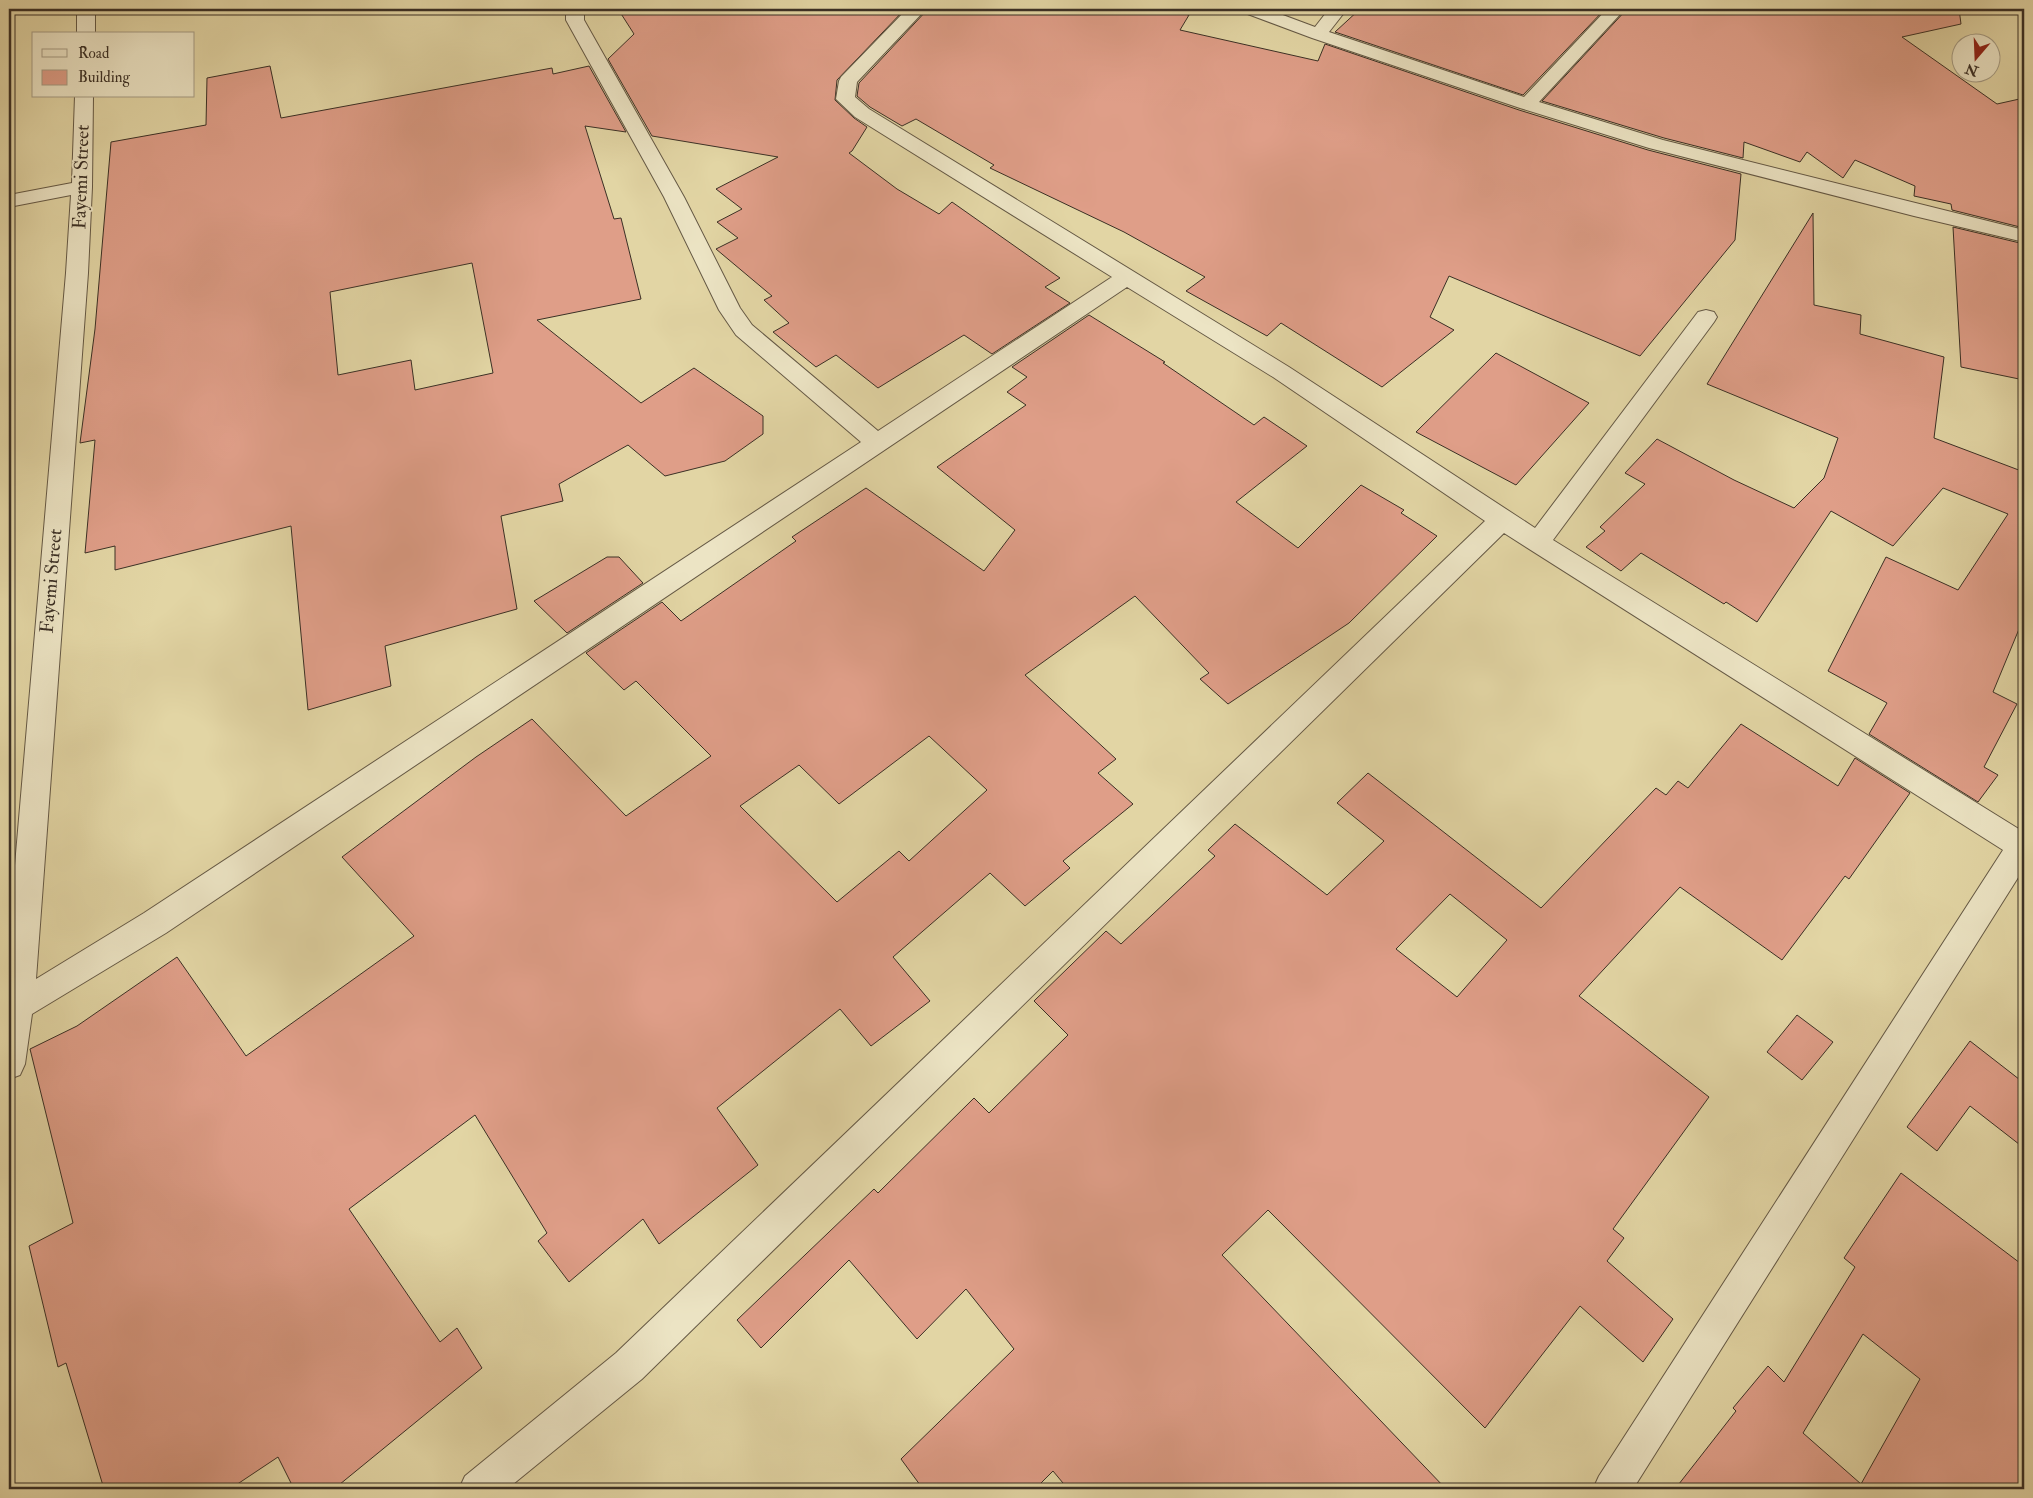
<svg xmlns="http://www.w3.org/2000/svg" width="2033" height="1498" font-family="'IM FELL Double Pica',serif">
<rect width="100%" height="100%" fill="#e2d5a4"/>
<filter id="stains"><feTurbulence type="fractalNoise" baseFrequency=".004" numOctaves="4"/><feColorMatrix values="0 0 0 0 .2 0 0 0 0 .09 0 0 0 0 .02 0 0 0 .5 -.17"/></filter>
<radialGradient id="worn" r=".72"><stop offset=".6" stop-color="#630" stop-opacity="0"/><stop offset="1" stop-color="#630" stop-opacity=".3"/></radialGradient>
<path fill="#df9e88" stroke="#3b3025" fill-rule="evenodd" d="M618 9H905L837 80 835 100 854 118 867 127 852 151 849 153 897 189 939 214 952 202 1060 278 1045 287 1070 303 992 354 964 335 878 388 836 355 816 367 773 332 789 323 764 300 772 296 716 249 738 238 717 222 742 209 716 189 778 157 652 136 608 59 634 34Z
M928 9H1159L1189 15 1180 30 1318 61 1325 44 1519 110 1648 150 1741 174 1735 240 1640 356 1449 276 1430 317 1454 330 1382 387 1281 323 1267 336 1186 291 1205 277 1124 232 990 168 994 165 916 119 902 126 870 107 857 96 859 83Z
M1360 9H1605L1523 95 1335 32Z
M1627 9H1959L1961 24 1902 37 1997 104 2024 98V228L1952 210 1951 204 1914 196 1915 186 1855 160 1843 178 1807 152 1800 162 1744 142 1743 158 1664 138 1542 101Z
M270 66 281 118 552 68 553 74 589 66 626 132 585 126 614 219 621 218 641 299 537 320 641 403 694 368 763 416V434L725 461 665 476 628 445 559 484 563 501 501 516 517 609 385 646 391 686 308 710 291 526 115 570V546L85 553 95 440 80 443 95 329 111 142 206 125 207 78ZM472 263 493 373 415 390 411 360 338 375 330 292Z
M1813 213 1814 305 1861 315 1860 334 1944 357 1934 438 2024 472V617L1993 692 2017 704 1984 767 1998 775 1978 802 1869 734 1887 703 1828 671 1886 557 1958 590 2008 514 1943 488 1893 546 1831 511 1757 622 1726 602 1724 604 1641 553 1621 571 1586 547 1605 531 1600 527 1645 484 1625 473 1657 439 1734 480 1794 508 1824 478 1838 438 1707 384Z
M1953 227 2024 244V380L1961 367Z
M1089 315 1165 362 1163 363 1254 425 1264 417 1307 446 1236 502 1298 548 1361 485 1404 510 1401 513 1437 536 1349 623 1228 704 1200 679 1209 673 1135 596 1025 675 1116 759 1098 773 1133 804 1063 861 1070 868 1025 906 990 873 893 957 930 1001 871 1046 840 1009 717 1108 758 1165 659 1244 643 1219 569 1282 538 1241 547 1233 475 1115 349 1209 440 1342 457 1328 482 1368 334 1489H294L278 1457 230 1489H104L66 1363 58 1367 29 1246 73 1223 30 1049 77 1026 177 957 246 1056 414 936 342 857 476 757 532 719 626 816 711 756 636 681 624 690 586 653 662 602 681 621 796 541 792 537 866 488 984 571 1015 530 937 467 1026 405 1007 392 1027 377 1012 367ZM929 736 987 790 909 861 899 851 837 902 740 806 799 765 839 804Z
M1496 353 1589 403 1516 485 1416 432Z
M607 557H619L643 583 567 633 534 601Z
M1741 724 1838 786 1855 758 1910 793 1849 879 1845 876 1782 960 1680 887 1579 996 1709 1097 1613 1229 1624 1238 1607 1261 1673 1319 1643 1362 1580 1306 1485 1428 1268 1210 1222 1255 1446 1489H1068L1053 1471 1035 1489H923L901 1459 1014 1349 966 1289 917 1339 849 1260 761 1348 737 1320 874 1189 878 1193 974 1098 989 1113 1068 1035 1034 1001 1106 931 1121 944 1215 856 1208 850 1235 824 1327 895 1384 841 1337 803 1368 773 1541 908 1656 788 1666 795 1678 781 1688 788ZM1450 894 1507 940 1457 997 1396 949Z
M1797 1015 1833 1042 1802 1080 1767 1052Z
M1970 1041 2024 1083V1148L1970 1106 1937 1151 1907 1127Z
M1901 1173 2024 1266V1489H1675L1736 1411 1733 1408 1768 1366 1784 1382 1855 1267 1844 1258ZM1863 1334 1920 1379 1861 1484 1803 1433Z"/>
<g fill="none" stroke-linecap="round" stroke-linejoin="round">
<g stroke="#655945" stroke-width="2">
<path id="minor" d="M77 9H95V34H77Z
M566 9H584V20L684 197 740 308 752 325 878 431 1112 277 855 117 836 99 839 81 841 77 907 9H926L857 82 855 97 869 109 1289 367 1535 528 1698 312 1706 310 1714 312 1717 317 1714 322 1553 540 2022 831 2024 830V868L1633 1489H1593L1599 1476 2003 850 1504 533 642 1379 507 1489H459L465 1476 616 1353 1485 521 1273 377 1127 287 166 933 32 1014 25 1064 20 1075 9 1079V935L66 273 71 195 9 207V195L72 183 75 96H93L92 187 88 273 36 979 144 913 861 442 736 335 719 310 664 197 566 20Z
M1242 9H1267L1315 27 1329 9H1347L1329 32 1524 97 1607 9H1625L1539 102 1663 140 2024 230V242L1914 216 1649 148 1520 108 1312 38 1245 13Z"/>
</g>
<use href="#minor" fill="#ece4c4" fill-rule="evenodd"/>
</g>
<g text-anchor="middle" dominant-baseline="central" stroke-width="4" stroke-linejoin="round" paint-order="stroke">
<g font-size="19" fill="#3b3025" stroke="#ece4c4">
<text transform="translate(81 177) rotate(-88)">Fayemi Street</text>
<text transform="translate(51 581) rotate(-85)">Fayemi Street</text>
</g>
</g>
<rect width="2033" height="1498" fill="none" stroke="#e2d5a4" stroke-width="30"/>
<rect x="10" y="10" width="2013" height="1478" fill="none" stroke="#3b3025" stroke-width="2.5"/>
<rect x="15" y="15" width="2003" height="1468" fill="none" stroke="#3b3025"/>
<rect x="32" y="32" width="162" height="65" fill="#ece4c4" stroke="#a59c84"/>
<rect x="42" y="49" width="25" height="8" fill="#ece4c4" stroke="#a59c84"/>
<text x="78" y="58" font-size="15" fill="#3b3025">Road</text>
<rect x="42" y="70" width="25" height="15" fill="#df9e88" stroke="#a59c84"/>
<text x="78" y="82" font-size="15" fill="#3b3025">Building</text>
<g transform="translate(1976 58) rotate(199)"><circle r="24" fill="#ece4c4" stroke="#a59c84"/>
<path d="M0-4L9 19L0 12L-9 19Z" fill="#8f2418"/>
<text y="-8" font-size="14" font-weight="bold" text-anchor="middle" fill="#3b3025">N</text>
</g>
<rect width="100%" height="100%" filter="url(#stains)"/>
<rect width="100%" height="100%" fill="url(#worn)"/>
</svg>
